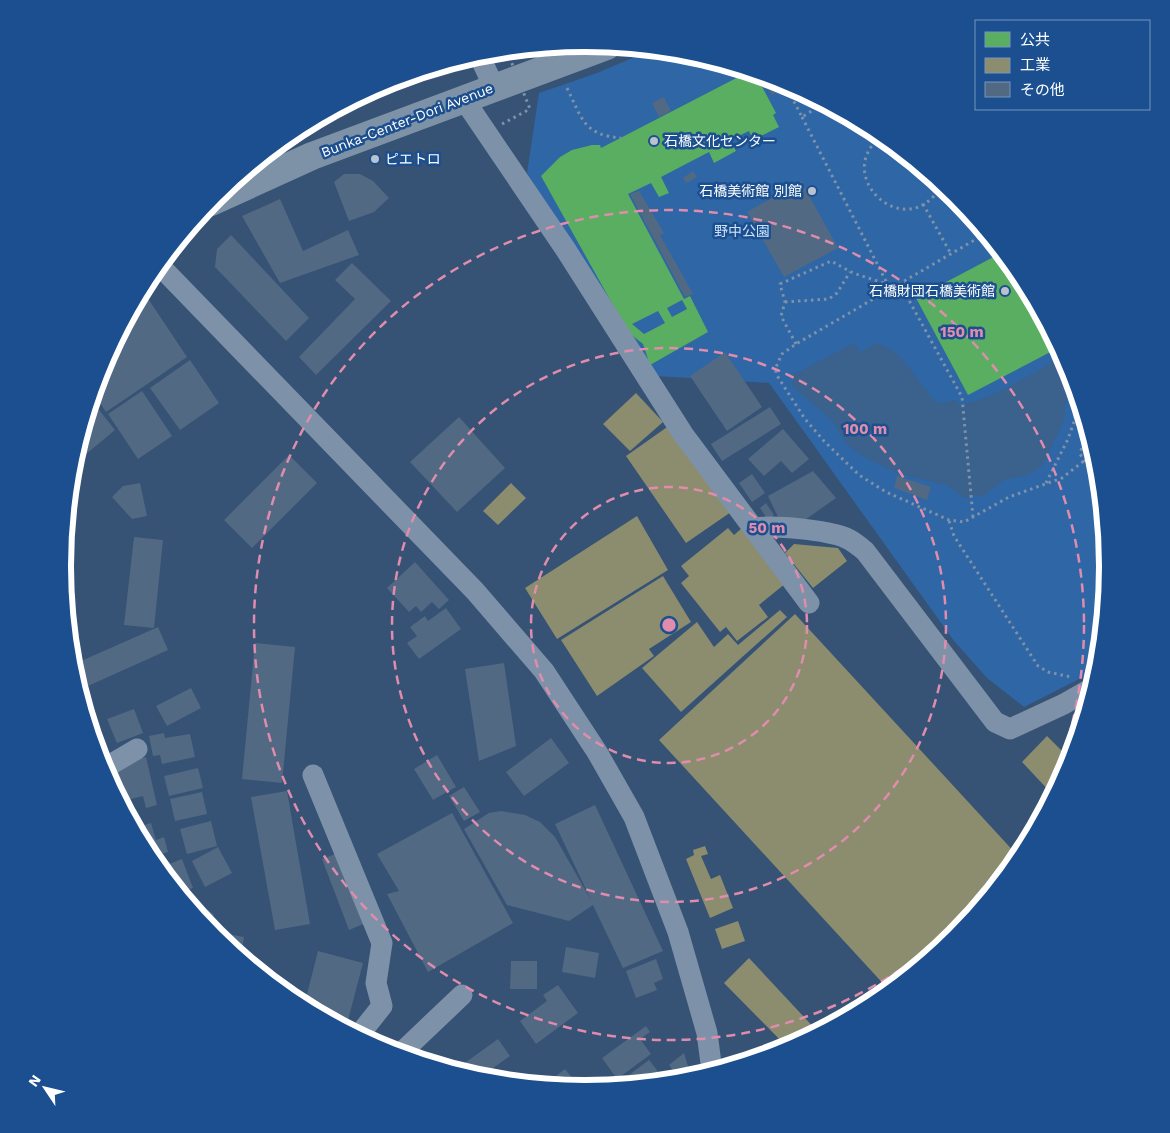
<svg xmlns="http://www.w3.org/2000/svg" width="1170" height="1133" font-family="'Work Sans','Noto Sans JP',sans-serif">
<rect width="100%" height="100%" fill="#365274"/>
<path fill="#2f66a5" d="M651 50 687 54 785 84 876 132 955 197 1020 276 1068 367 1098 465 1108 567 1097 670 1024 707 987 678 954 641 769 383 656 376 590 277 527 173 539 93 597 73Z"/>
<path fill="#3b618d" d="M854 343 860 352 877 343 894 351 904 361 935 402 941 403 955 400 960 404C993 400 1033 373 1062 356L1071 378 1068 383 1064 420 1042 466 1027 475 1004 480 982 497 977 495 965 499 949 486 897 473 859 454 846 444 833 421 793 387 791 376Z"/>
<path fill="#5aae61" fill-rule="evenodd" d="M748 72 756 75 776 113 773 115 779 127 753 140 749 131 730 140 736 151 714 163 709 152 661 177 669 193 659 197 651 183 628 194 684 299 690 296 708 332 650 365 643 344 628 332 541 176 560 157 572 150 592 145H600L601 148ZM682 300 687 309 672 317 667 308ZM658 311 665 323 644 334 632 324Z
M1001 253 1018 274 1058 348 968 395 916 298Z"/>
<path fill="#8c8c6e" d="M636 393 663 422 630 451 603 424Z
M670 425 731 512 686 543 626 456Z
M511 483 526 498 498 525 483 511Z
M637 516 668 570 557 639 525 588Z
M728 528 734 535 742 528 786 583 759 605 768 617 737 641 726 627 720 632 681 583 689 576 681 566Z
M794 544 838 548 847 561 813 588 785 553Z
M663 576 691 622 649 649 654 656 597 696 561 640Z
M780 610 787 617 681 712 642 668 697 622 714 647 728 634 738 645Z
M795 614 1019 857 954 936 889 990 659 740Z
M1047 736 1070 759 1053 795 1022 762Z
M705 846 708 854 701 856 711 879 720 875 733 908 710 918 686 859 694 855 693 850Z
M738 921 745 941 722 949 715 929Z
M749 958 818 1032 788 1048 724 983Z"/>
<path fill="#526984" d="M771 81 776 92 772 95 766 84Z
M664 97 671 111 659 117 652 103Z
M693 171 697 177 686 183 683 178Z
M344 174H360L373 181 389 198 374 212 349 221 334 182Z
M801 181 838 248 784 277 747 212Z
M639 191 664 233 660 235 693 294 685 297 630 194Z
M280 199 303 251 348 230 359 255 280 283 242 216Z
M231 235 309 318 286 341 215 267 217 249Z
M352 263 391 301 316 375 299 357 355 299 335 280Z
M147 297 187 357 106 412 94 394 102 366 135 305Z
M725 352 762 407 727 431 690 376Z
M190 360 219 403 180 430 150 388Z
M142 391 172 436 138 459 108 414Z
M92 401 115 430 85 455 78 446Z
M770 407 781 424 722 461 711 444Z
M459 417 505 468 457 512 410 462Z
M783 429 809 459 792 473 781 461 764 476 748 459Z
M289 455 317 483 252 548 224 520Z
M813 471 836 498 802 522 779 519 768 496Z
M752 474 765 493 752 502 739 483Z
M897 476 931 487 927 500 894 488Z
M140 483 147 516 132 519 112 497 123 486Z
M766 503 774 515 768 520 760 508Z
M134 537 163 540 154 628 124 625Z
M415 562 449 600 439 609 432 602 421 612 416 606 409 612 387 588Z
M446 608 461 629 419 659 407 643 417 636 410 627 425 616 428 621Z
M158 627 168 650 79 690 72 665Z
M255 643 295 647 282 783 242 779Z
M504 663 516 746 479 761 465 669Z
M191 688 201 708 167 726 156 706Z
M134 709 143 733 117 743 107 719Z
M95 722 106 751 98 754 89 724Z
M164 733 165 738 190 734 195 757 162 764 160 755 153 756 149 736Z
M551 738 569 763 524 796 506 772Z
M437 755 456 787 433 800 414 769Z
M146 757 157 805 146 808 143 796 127 800 124 787 117 789 112 765Z
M198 768 203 788 169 796 164 776Z
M464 787 480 812 464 821 449 796Z
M287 791 310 924 275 930 251 797Z
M202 792 207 814 175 821 170 799Z
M595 805 663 951 623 968 593 905 569 921 507 905 464 829 489 813 501 811 525 815 540 822 555 837 591 900 555 824Z
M452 813 513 923 428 972 387 894 399 891 377 854Z
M211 821 217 846 187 854 180 829Z
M151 823 156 840 164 837 168 852 150 857 135 828Z
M218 847 232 873 205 887 192 861Z
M341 852 368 922 349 930 322 859Z
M182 859 193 888 180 893 159 868Z
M189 893 214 915 206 924 184 898Z
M216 932 244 937 241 957 216 936Z
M566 947 599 953 595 978 562 972Z
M318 951 363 963 346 1028 304 1006Z
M656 959 663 979 654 983 657 990 636 998 626 971Z
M511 961H537V989H510Z
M558 985 578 1013 536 1044 520 1021 547 1001 543 995Z
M646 1026 650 1032 640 1039 651 1054 617 1079 602 1058Z
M498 1039 510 1056 483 1075 462 1065Z
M684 1053 691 1076 681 1080 669 1065Z
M649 1060 663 1078 658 1082 618 1086 617 1084Z
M565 1069 577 1084 572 1088 544 1085Z"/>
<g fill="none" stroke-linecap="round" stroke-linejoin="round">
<path stroke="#7d92a8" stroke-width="3" stroke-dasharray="2.5 4" stroke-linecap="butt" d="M785 84 802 117 823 104
M567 88C582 118 583 135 621 138
M802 117 890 289
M502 124 530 109
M881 137C831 175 906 246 941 186
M923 204 951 254
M985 234 796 344 782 354 776 367V374L805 419 824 441 859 475 886 492 949 520 964 522 1009 497 1062 478 1094 453
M900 284 962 397 973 517
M785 302 829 299 837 293 850 272
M796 344 781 316 785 302 780 284 831 261 853 273 887 284
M1075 412 1084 420
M1085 462 1080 454 1086 433 1085 424
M1046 483 1068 439 1075 419 1076 393
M949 521 954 536 1038 666 1048 672 1071 677"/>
<path stroke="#7d92a8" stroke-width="21" d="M479 55 494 87
M463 98 566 250 683 434 809 603
M159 265 475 591 544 671 597 752 634 817 678 932 707 1033 712 1071
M755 528C776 525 827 530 846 538 853 541 859 546 865 551L995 722 1010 729 1064 704 1092 688
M103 769 137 749
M313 775 382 943 376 983 382 1006 359 1035
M400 1054 462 995"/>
<path stroke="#7e92a7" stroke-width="28" d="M211 202 312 156 607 46"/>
<path stroke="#7d92a8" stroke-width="3" stroke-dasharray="2.5 4" stroke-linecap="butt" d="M507 51 530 109"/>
</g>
<g fill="none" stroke="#e08cad" stroke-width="2.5" stroke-dasharray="9 6">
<circle cx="669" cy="625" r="138"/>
<circle cx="669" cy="625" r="277"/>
<circle cx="669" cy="625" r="415"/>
</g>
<g fill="#b9c2ce" stroke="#1b4f8f" stroke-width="2">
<circle cx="654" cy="141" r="5"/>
<circle cx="375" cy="159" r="5"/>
<circle cx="812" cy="191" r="5"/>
<circle cx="1005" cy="291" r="5"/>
</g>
<g text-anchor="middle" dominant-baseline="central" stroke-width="5" stroke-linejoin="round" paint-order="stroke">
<g font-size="14" fill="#fff" stroke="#1b4f8f">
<text transform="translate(407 120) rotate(-21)">Bunka-Center-Dori Avenue</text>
</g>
<g font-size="14" fill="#fff" stroke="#1b4f8f" text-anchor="start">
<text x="664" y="141">石橋文化センター</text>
<text x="385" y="159">ピエトロ</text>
<text x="802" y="191" text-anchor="end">石橋美術館 別館</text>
<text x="995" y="291" text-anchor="end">石橋財団石橋美術館</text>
</g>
<g font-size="14" fill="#cfe3fa" stroke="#1b4f8f">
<text x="742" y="231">野中公園</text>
</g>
</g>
<path d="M0 0H1170V1133H0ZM71 566a514 514 0 1 1 1028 0a514 514 0 1 1-1028 0Z" fill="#1b4f8f" fill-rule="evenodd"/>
<path fill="none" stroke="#fff" stroke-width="6" d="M71 566a514 514 0 1 1 1028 0a514 514 0 1 1-1028 0Z"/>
<circle cx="669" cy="625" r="8" fill="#e08cad" stroke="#1b4f8f" stroke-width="2.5"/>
<g font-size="15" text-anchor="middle" font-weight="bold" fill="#e08cad" stroke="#1b4f8f" stroke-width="5" stroke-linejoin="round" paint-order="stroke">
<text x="962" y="337">150 m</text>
<text x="865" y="434">100 m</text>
<text x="767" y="533">50 m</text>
</g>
<rect x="975" y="20" width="175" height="90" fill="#1b4f8f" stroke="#7695bc"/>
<rect x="985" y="32" width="25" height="15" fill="#5aae61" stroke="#7695bc"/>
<text x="1020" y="45" font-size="15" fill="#ffffff">公共</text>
<rect x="985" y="58" width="25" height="15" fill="#8c8c6e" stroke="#7695bc"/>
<text x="1020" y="70" font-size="15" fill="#ffffff">工業</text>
<rect x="985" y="82" width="25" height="15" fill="#526984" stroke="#7695bc"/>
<text x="1020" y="95" font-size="15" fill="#ffffff">その他</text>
<g transform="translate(45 1088) rotate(305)" stroke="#1b4f8f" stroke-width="4" paint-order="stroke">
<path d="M0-4L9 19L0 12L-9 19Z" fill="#ffffff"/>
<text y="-8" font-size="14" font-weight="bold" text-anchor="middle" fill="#ffffff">N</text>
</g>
</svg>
